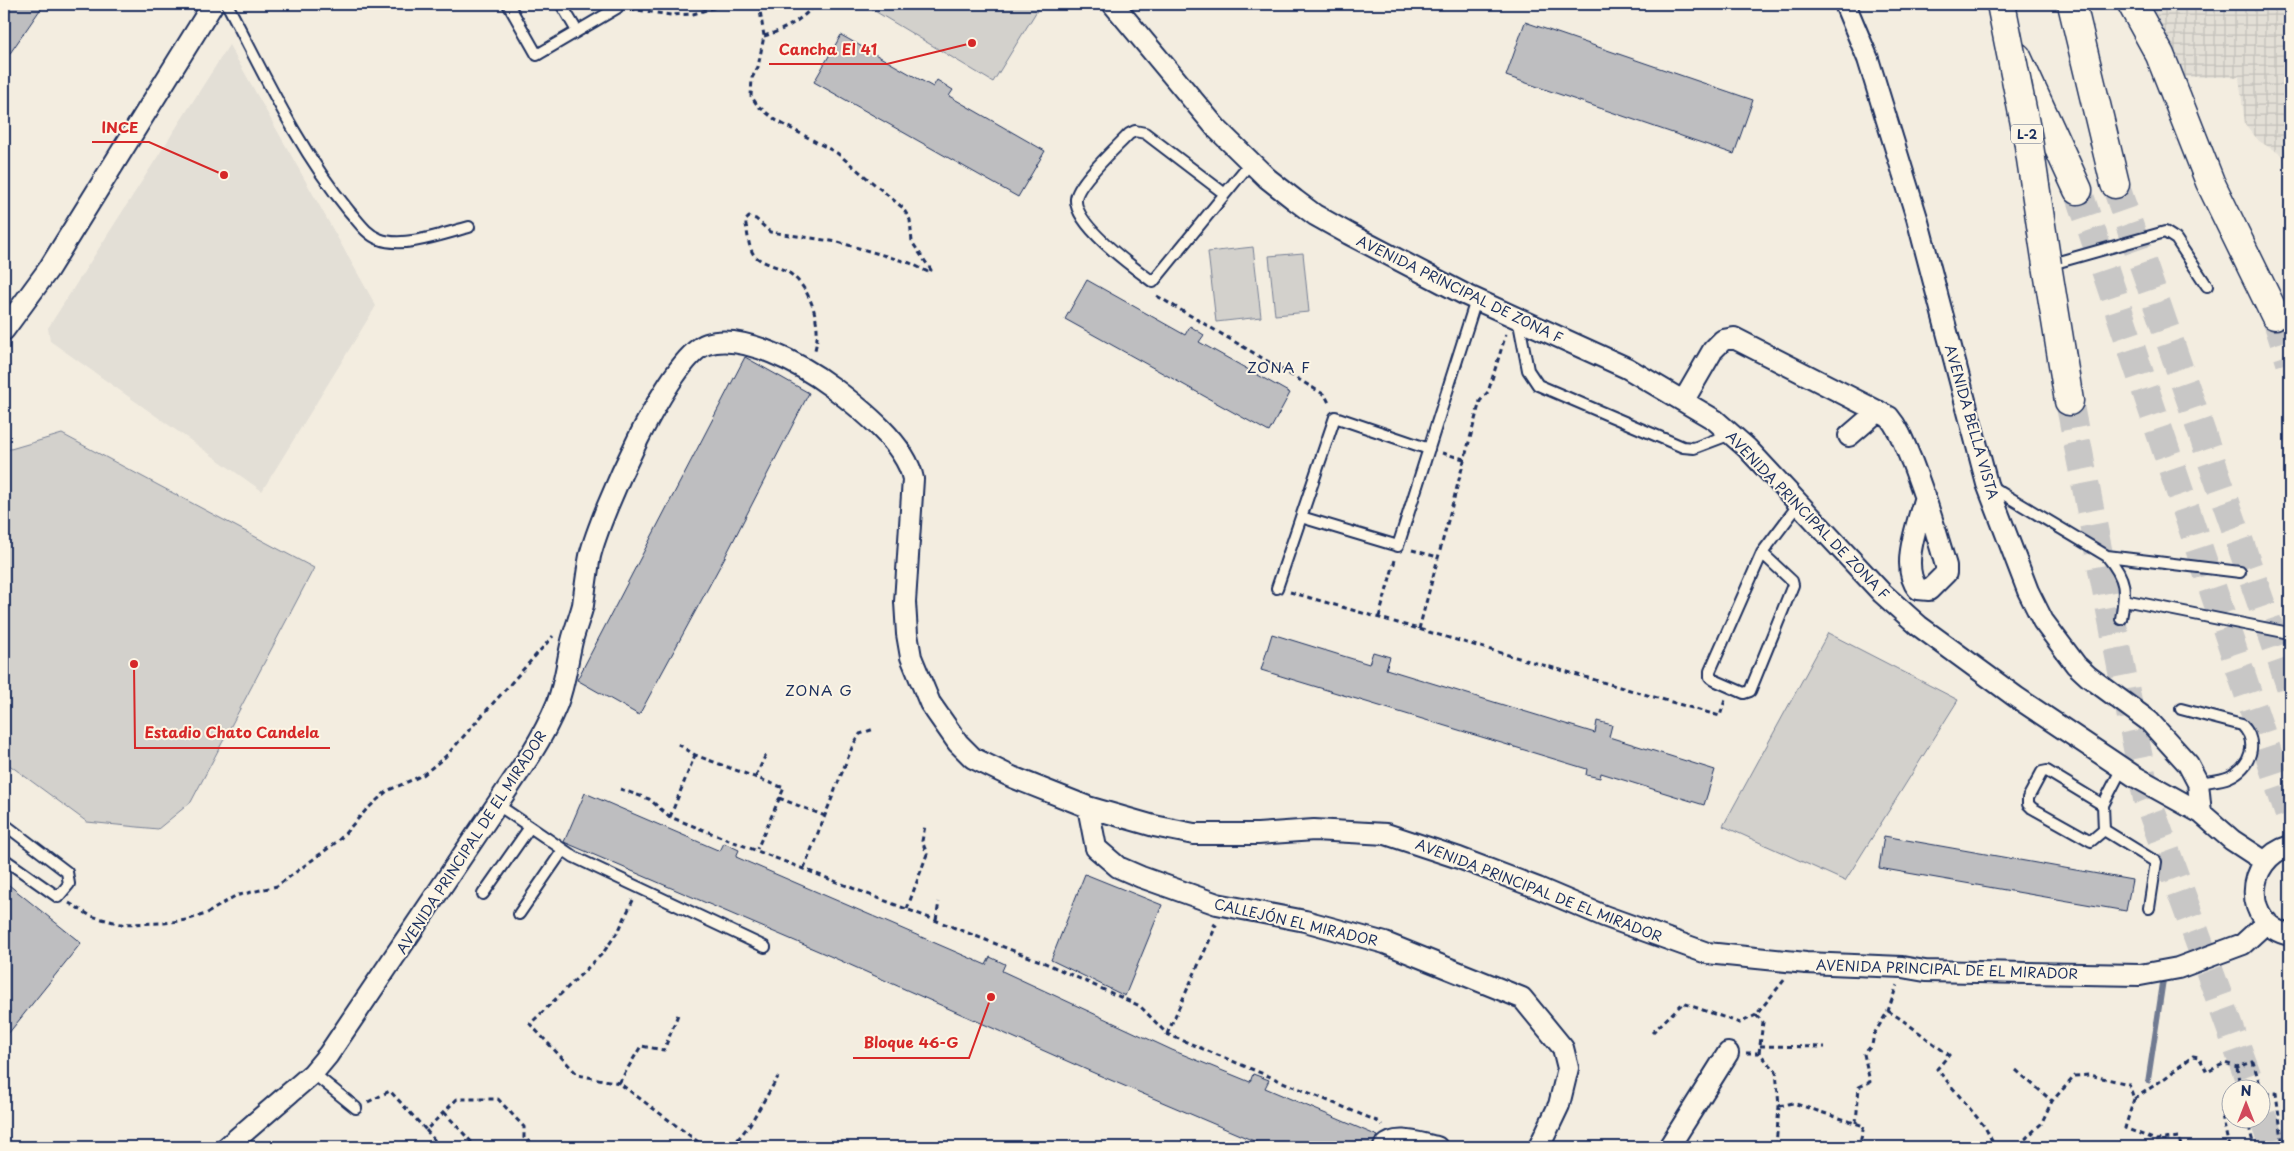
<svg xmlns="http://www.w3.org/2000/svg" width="2294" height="1151" font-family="'Playpen Sans',sans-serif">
<defs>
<pattern id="industrial-grid" width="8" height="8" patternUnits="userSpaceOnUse" patternTransform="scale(1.25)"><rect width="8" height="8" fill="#e3dfd6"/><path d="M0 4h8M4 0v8" fill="none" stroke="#c2c0ba"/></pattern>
</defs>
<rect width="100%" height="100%" fill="#f3ede0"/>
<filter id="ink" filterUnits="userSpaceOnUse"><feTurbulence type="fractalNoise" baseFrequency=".02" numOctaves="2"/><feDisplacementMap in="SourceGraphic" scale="10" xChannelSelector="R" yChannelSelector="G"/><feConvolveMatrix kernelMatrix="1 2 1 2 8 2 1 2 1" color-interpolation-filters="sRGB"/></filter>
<g filter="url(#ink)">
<path fill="#e3dfd6" d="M229 45 376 306 262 491 50 341 48 328Z"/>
<path fill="url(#industrial-grid)" d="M2151 4H2290V160L2259 141 2245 124 2239 77H2185Z"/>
<path fill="#d3d1cc" stroke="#778095" d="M863 4H1041L993 82Z
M1253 247 1261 317 1216 322 1208 252Z
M1303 253 1309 312 1275 315 1269 256Z
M62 434 314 568 191 802 158 829 87 822 4 761V451Z
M1828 633 1958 700 1845 881 1723 826Z"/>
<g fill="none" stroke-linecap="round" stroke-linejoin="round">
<path stroke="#707a91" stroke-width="5.5" d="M2148 1081 2164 975"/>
</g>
<path fill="#bebec0" stroke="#1b2f5e" d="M4 4H44L4 62Z
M1525 22 1753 100 1734 154 1506 76Z
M841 35 933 87 937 80 953 90 949 96 1045 151 1018 197 814 82Z
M1087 280 1185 335 1190 326 1204 335 1199 342 1290 393 1269 432 1065 319Z
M745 357 809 393 726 555 639 715 577 680Z
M1272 634 1369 664 1373 652 1390 657 1386 669 1595 733 1597 721 1612 725 1609 737 1715 770 1704 805 1601 773 1600 778 1586 775 1587 769 1261 670Z
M585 793 720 851 724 843 739 850 736 857 986 965 990 957 1005 964 1002 971 1172 1050 1250 1082 1253 1074 1269 1080 1265 1088 1378 1136 1372 1147H1268L1094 1073 830 956 564 842Z
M1884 836 2132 880 2126 911 1879 868Z
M1085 874 1162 905 1125 996 1051 960Z
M4 881 81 943 4 1039Z"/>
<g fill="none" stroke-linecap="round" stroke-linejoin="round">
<path stroke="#c8c7c6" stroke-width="28" stroke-dasharray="28 14" stroke-linecap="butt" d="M2115 184 2290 686
M2078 190 2290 818
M2275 315 2290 362
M2069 401 2147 799 2252 1088
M2262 1115 2273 1147"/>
<g stroke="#1b2f5e" stroke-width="14">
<path id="service" d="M227 4C264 74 298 149 349 211 358 221 366 234 379 239 403 249 445 233 469 227
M508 4 537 55 617 8
M561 4 577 31
M1225 194 1145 133 1135 131 1129 134C1117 147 1077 183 1076 199 1074 225 1134 268 1153 282L1251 162
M2048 265 2165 232 2176 239 2207 286
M1518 318 1528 370 1538 385 1683 447 1694 448 1731 434
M1990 486 2107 556C2127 580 2126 590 2121 619
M1301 517 1398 546 1476 300
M1762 553 1792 581 1793 585 1750 691 1744 693 1714 680 1710 677V671L1762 553 1799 504
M2107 556 2240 572
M1277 588 1335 417 1429 449
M2124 600 2284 632
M2181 709 2242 725C2259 742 2251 767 2229 777 2220 781 2208 781 2198 783
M498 805 574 857 765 947
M2103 805 2047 771 2042 772 2028 798V804L2032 808 2091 841 2104 830 2103 805 2122 768
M4 824 67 872 69 884 58 897 4 859
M2104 830 2156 862 2149 908
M483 894 530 827
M519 914 563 850
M313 1073 356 1108"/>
</g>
<g stroke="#1b2f5e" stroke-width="24">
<path id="minor" d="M1113 4 1217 129 1267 178 1295 200 1315 215 1349 234 1464 294 1627 368 1715 420 1747 448 1882 593 1919 626 2016 697 2134 776 2201 813 2232 840 2264 861
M1845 4 1868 59 1917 218 1987 484 2028 591 2043 621 2076 665 2089 677 2149 721 2188 764 2198 783 2201 813
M4 330 48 270 213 4
M1684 400 1713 350 1723 340 1734 338 1889 417C1900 430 1905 446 1912 462 1925 496 1936 531 1946 566V573L1929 590 1918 589C1899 567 1919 521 1925 496
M1849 436 1878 411
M1088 807 1096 848 1118 867 1141 877 1217 904 1305 921 1385 943 1522 998 1563 1048 1568 1068 1559 1105 1539 1147
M2290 846C2244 859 2242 925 2290 935
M227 1147 313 1073 328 1055 531 754C541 738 550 721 557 704 565 684 567 662 572 641 575 629 580 617 583 605 585 589 587 572 590 556 600 515 669 356 707 344 743 332 804 366 832 387 860 408 906 444 913 479L905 602 907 634 911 657 930 703 958 743 973 758 1012 777 1088 807 1154 826 1194 834H1258L1314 830 1386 834 1459 858 1538 888 1604 916 1707 953 1806 963 1902 967 1925 971 2140 975 2178 968 2243 944 2267 922
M1384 1147C1396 1134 1421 1144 1437 1147
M1669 1147 1728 1053"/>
</g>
<g stroke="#1b2f5e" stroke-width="31">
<path id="motorway" d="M2072 4 2115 184
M2132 4 2160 55 2210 182 2275 315
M2017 57 2078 190
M2047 265 2069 401"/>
</g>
<path stroke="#1b2f5e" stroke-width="3" stroke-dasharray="5 4" stroke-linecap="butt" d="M759 4 764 36 758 67 752 78 751 96 758 106 777 121 837 153 903 208 910 220 912 242 931 270 930 273 910 263 838 242 770 232 756 219 749 217 746 220V225C748 234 748 247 754 255 762 264 778 266 788 272 812 288 823 327 814 353
M630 9 671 15 693 14 727 4
M764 36C785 30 801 20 816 4
M1157 296 1325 395 1330 405
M1442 453 1464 459
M1412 550 1438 557
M1290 592 1720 716 1725 700
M1379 617 1395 560
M1419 629 1480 401 1488 392 1506 334
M678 744 695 755 784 788 757 849
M756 776 767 752
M620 789 649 799 670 817 1045 963 1140 1006 1167 1034 1377 1121 1382 1125
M779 798 825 816
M670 817 695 755
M804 868 853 745 860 734 874 729
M633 900 619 930 603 953 530 1024 578 1075 619 1083 705 1147
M69 903 91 916 121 924 164 923 186 920 206 914 235 896 277 886 338 841 366 810 387 791 423 775 446 756 553 636
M907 909 927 854 922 841 925 826
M936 920 939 902
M1888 1011C1910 1024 1928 1040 1949 1055L1937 1069 1985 1127 1995 1147
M1652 1033 1683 1003 1740 1023 1756 1015
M1167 1034 1216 926 1213 924
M1760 1046 1825 1047
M1746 1053H1759L1776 1071 1779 1106 1776 1147
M1759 1053 1763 1022 1756 1015 1785 979
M2237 1067 2240 1088
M2016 1070 2052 1101
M619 1083 641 1046 664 1050 679 1012
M2262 1089 2263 1095 2276 1093 2283 1147
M2134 1099 2125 1128 2156 1140 2179 1137 2181 1147
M368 1102 390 1091 426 1130 457 1099H498L524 1127V1138L536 1147
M1779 1106 1793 1103 1864 1126 1859 1147
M444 1112 476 1147
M2247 1118 2254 1147
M1856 1123 1859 1087 1870 1082 1864 1054 1872 1045 1874 1034 1888 1011 1897 985
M426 1130 440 1147
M732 1147 750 1124 778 1077
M2032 1147 2026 1138 2041 1124 2052 1101 2075 1076 2089 1075 2129 1084 2134 1099 2165 1078 2193 1056 2199 1057 2207 1072 2225 1063 2237 1067 2253 1062 2261 1088
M2229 1147 2221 1111 2232 1108
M2284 1147 2290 1143"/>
<use href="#service" stroke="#fcf5e5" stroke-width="10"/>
<use href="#minor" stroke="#fcf5e5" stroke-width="20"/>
<use href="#motorway" stroke="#fcf5e5" stroke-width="28"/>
<g stroke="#1b2f5e" stroke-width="31" stroke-linecap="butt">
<path id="motorway-bridge" d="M2001 4 2028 139 2047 265"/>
</g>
<use href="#motorway-bridge" stroke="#fcf5e5" stroke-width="28"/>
</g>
</g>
<g text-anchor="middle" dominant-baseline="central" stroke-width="4" stroke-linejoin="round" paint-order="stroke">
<rect fill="#fcf5e5" stroke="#5e6a86" stroke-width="1" x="2011" y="124.5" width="32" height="19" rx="4"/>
<g font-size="12" font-weight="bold" fill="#1b2f5e">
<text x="2027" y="134">L-2</text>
</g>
<g font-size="14" fill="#1b2f5e" stroke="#fcf5e5">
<text transform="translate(1460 289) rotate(26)">AVENIDA PRINCIPAL DE ZONA F</text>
<text transform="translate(1972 422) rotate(74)">AVENIDA BELLA VISTA</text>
<text transform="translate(1808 515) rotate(46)">AVENIDA PRINCIPAL DE ZONA F</text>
<text transform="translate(471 842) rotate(-57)">AVENIDA PRINCIPAL DE EL MIRADOR</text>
<text transform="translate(1539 890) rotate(21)">AVENIDA PRINCIPAL DE EL MIRADOR</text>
<text transform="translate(1296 922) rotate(13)">CALLEJÓN EL MIRADOR</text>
<text transform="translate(1947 969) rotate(2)">AVENIDA PRINCIPAL DE EL MIRADOR</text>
</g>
<g font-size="15" letter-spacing="1" fill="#1b2f5e" stroke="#fcf5e5">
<text x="1279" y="366">ZONA F</text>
<text x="819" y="689">ZONA G</text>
</g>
</g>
<path fill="none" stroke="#d62828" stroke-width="2" d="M972 43L887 64H769M224 175L149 142H92M134 664L135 748H330M991 997L969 1058H853"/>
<g fill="#d62828" stroke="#fcf5e5" stroke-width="2">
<circle cx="972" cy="43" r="5"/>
<circle cx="224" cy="175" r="5"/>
<circle cx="134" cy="664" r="5"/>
<circle cx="991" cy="997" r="5"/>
</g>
<g font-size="15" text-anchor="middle" font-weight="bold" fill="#d62828" stroke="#fcf5e5" stroke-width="4" stroke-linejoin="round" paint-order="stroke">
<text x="828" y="55">Cancha El 41</text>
<text x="120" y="133">INCE</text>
<text x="232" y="738">Estadio Chato Candela</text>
<text x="911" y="1048">Bloque 46-G</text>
</g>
<rect width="2294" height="1151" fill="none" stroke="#fcf5e5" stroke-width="20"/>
<rect x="10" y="10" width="2274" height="1131" fill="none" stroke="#1b2f5e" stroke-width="2" filter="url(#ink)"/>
<g transform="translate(2246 1104)"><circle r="24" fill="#fcf5e5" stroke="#a2a6af"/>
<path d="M0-4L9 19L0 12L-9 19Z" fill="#d1495b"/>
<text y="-8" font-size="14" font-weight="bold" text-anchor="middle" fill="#1b2f5e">N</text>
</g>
</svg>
